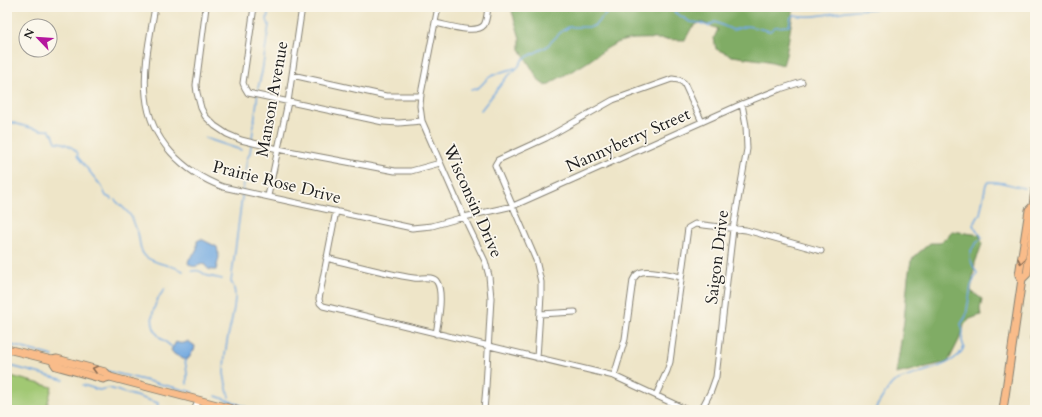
<svg xmlns="http://www.w3.org/2000/svg" width="1042" height="417" font-family="Cardo,serif">
<rect width="100%" height="100%" fill="#fbf7ec"/>
<filter id="ink" filterUnits="userSpaceOnUse"><feTurbulence type="fractalNoise" baseFrequency=".025" numOctaves="2"/><feDisplacementMap in="SourceGraphic" scale="8" xChannelSelector="R" yChannelSelector="G"/><feConvolveMatrix kernelMatrix="1 2 1 2 8 2 1 2 1" color-interpolation-filters="sRGB"/></filter>
<filter id="wash" filterUnits="userSpaceOnUse"><feTurbulence type="fractalNoise" baseFrequency=".012" numOctaves="4" result="noise"/><feDisplacementMap in="SourceGraphic" scale="16" xChannelSelector="R" yChannelSelector="G"/><feGaussianBlur stdDeviation="0.9" result="paint"/><feColorMatrix in="noise" values="0 0 0 0 0 0 0 0 0 0 0 0 0 0 0 0 0 1.4 0 .05"/><feComposite in="paint" operator="in"/></filter>
<g filter="url(#wash)">
<rect width="100%" height="100%" fill="#eee5c8"/>
<path fill="#a1c873" stroke="#5e7248" d="M7 375 52 387 46 410H7Z"/>
<path fill="#80ac65" stroke="#4e6440" d="M512 7H794L786 55 783 65 768 61 732 56 716 49 714 38 718 29 701 22 692 27 685 40C669 40 652 38 635 39 612 40 600 55 581 66 569 73 558 78 546 86L540 82 520 49V38L511 8Z
M952 231 980 235 982 244 975 263 971 291 982 299 980 309 981 315 970 319 964 325 962 334 948 362 896 374 904 321 908 277 911 261 916 255 930 243H940L945 239Z"/>
<path fill="#72a9e0" stroke="#47627e" d="M201 239 217 247 219 257 216 270C210 270 208 270 205 265L202 264C197 266 192 269 188 263L189 259 197 250V241Z
M188 341 195 346 194 351H193L189 358 185 360 174 354 171 350 176 342C180 344 184 344 188 341Z"/>
<g fill="none" stroke-linecap="round" stroke-linejoin="round">
<path stroke="#72a9e0" stroke-width="1.5" d="M673 7 674 12 690 22 700 23 708 26 715 22 733 30 747 26 770 31 775 27 789 26 791 17 794 15C816 19 833 12 855 10 864 9 873 10 882 7
M471 90C482 87 480 86 487 79 492 74 508 70 515 68
M481 110 506 78 518 67 523 59 546 47 562 31 569 27H591L595 25 607 13 619 8 638 9 644 7
M7 121C19 124 38 132 49 130L51 133 53 134 56 142C64 142 74 147 78 154L77 156 102 187 106 196 112 199
M205 138 241 150
M115 200C121 206 128 211 132 218 134 223 136 228 138 233 140 240 139 251 145 256 155 265 171 264 183 271
M192 271C200 269 202 273 208 276 212 277 218 278 222 279
M165 289C155 300 147 320 157 334 161 339 167 343 172 347
M7 344 53 356
M185 360 187 373V384
M7 365 64 380
M107 371 193 392
M83 385 99 390 109 388 158 403 157 410
M216 396 254 410
M229 397C227 389 225 381 224 373 224 363 225 352 227 342 229 327 241 294 231 282L245 174 247 159 250 153 257 101 258 88 262 72 269 25 267 20 269 7
M875 410C876 407 891 383 894 382 913 372 956 368 964 347L962 341 963 331 961 324 966 316 971 286 977 273C967 257 967 250 982 238 980 232 975 230 973 225L980 214 986 184 988 182C1000 180 1012 186 1024 188"/>
</g>
</g>
<g filter="url(#ink)">
<g fill="none" stroke-linecap="round" stroke-linejoin="round">
<g stroke="#858072" stroke-width="7">
<path id="minor" d="M155 7C150 36 143 67 146 96 150 140 183 172 223 187L412 228 432 226 464 217 513 206 742 104 780 89 802 82
M206 7 196 85 197 93 201 108 205 116 215 126 227 134 241 140 278 149 395 171H411L440 163
M254 7 243 83 245 88 248 93 383 122 399 123 422 121
M438 7 421 94 420 106 422 121 464 217 485 261 489 276 491 298 486 387 484 410
M435 23C447 25 476 35 484 25 487 20 487 13 488 7
M292 75 386 96H421
M268 196 288 102 302 7
M336 211 319 299 320 303 323 306 614 376 687 410
M326 258C355 265 385 274 414 278 421 279 433 275 437 282 444 293 438 322 436 334
M540 314 575 312
M1033 338 1035 327
M537 358 541 295V282L536 260 495 165 498 160 546 138 613 100 672 79 679 80 684 83 702 122
M614 376 625 339 633 280C635 276 637 273 642 272 650 270 672 275 681 277
M656 395 667 371 670 362 688 228 695 224 746 230 821 251
M194 410 199 400
M701 410 711 391 716 377 733 229 747 149 746 126 742 104"/>
</g>
<g stroke="#858072" stroke-width="9">
<path id="major" d="M1022 279 1019 275 1029 210 1033 206 1035 190
M7 349 52 360 57 359 105 372 110 377
M52 360 56 366 103 379 110 377 236 410
M1003 410 1022 279 1027 274 1035 216"/>
</g>
<use href="#minor" stroke="#fff" stroke-width="5"/>
<use href="#major" stroke="#f9bc8a" stroke-width="7"/>
</g>
<defs><path id="oneway-chevron" d="M-2-3.5L2.5 0L-2 3.5" fill="none" stroke-width="1.6" stroke-linecap="round" stroke-linejoin="round"/></defs>
<g stroke="#8a6c53">
<use href="#oneway-chevron" transform="translate(1021 261) rotate(99)"/>
<use href="#oneway-chevron" transform="translate(95 369) rotate(-165)"/>
</g>
</g>
<g text-anchor="middle" dominant-baseline="central" stroke-width="3.5" stroke-linejoin="round" paint-order="stroke">
<g font-size="17" fill="#1c1c1c" stroke="#fbf7ec">
<text transform="translate(272 99) rotate(-80)">Manson Avenue</text>
<text transform="translate(628 140) rotate(-24)">Nannyberry Street</text>
<text transform="translate(277 182) rotate(14)">Prairie Rose Drive</text>
<text transform="translate(473 201) rotate(66)">Wisconsin Drive</text>
<text transform="translate(717 257) rotate(-83)">Saigon Drive</text>
</g>
</g>
<rect width="1042" height="417" fill="none" stroke="#fbf7ec" stroke-width="24"/>
<g transform="translate(38 38) rotate(295)"><circle r="19" fill="#fbf7ec" stroke="#a29f99"/>
<path d="M0-3L7 15L0 10L-7 15Z" fill="#b5179e"/>
<text y="-6" font-size="11" font-weight="bold" text-anchor="middle" fill="#1c1c1c">N</text>
</g>
</svg>
